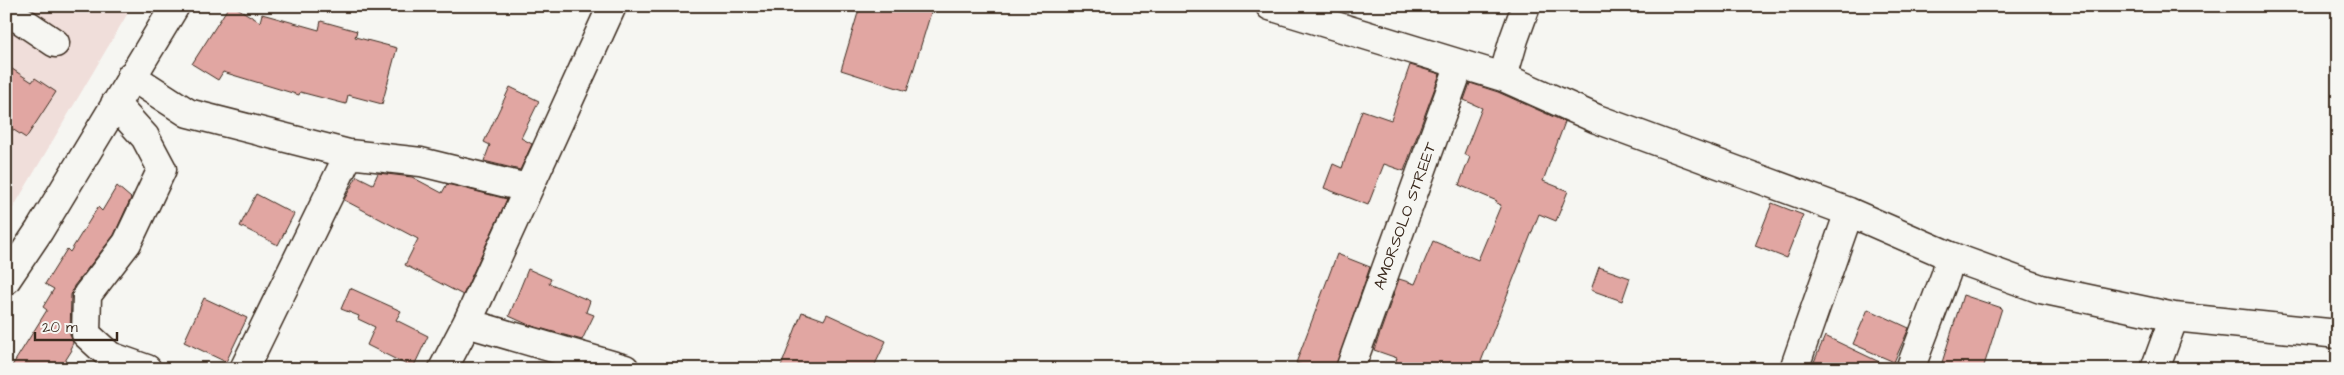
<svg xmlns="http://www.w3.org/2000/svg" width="2344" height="375" font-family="'Architects Daughter',sans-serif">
<rect width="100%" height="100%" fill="#f6f6f2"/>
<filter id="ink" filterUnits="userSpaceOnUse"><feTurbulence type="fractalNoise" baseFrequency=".02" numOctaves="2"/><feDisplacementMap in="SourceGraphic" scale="10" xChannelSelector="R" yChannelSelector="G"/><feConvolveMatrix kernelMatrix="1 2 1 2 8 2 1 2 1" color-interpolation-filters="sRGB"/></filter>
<g filter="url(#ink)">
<path fill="#f0deda" d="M6 6H132L6 220Z"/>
<path fill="#e1a6a2" stroke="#3b2a1e" d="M229 6H234L260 22 262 14 319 30 321 21 357 31 355 37 397 48 382 104 348 95 346 104 300 92 299 95 223 72 218 80 192 64Z
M860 6H933L907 91 841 70Z
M6 65 32 82 35 78 56 92 26 138 6 125Z
M1410 65 1440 74 1404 171 1384 164 1368 205 1324 188 1333 164 1342 168 1362 110 1391 120Z
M1470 83 1498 92 1565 122 1543 181 1568 191 1556 221 1539 214 1478 369H1393L1397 358 1374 350 1399 279 1415 284 1433 241 1478 260 1501 205 1496 203 1497 201 1459 185 1470 157 1464 154 1482 108 1464 100Z
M510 87 539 101 521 138 532 144 520 170 484 161 490 145 484 142Z
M378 173 412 177 442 193 447 184 507 199 463 295 405 265 418 239 344 200 357 176 373 184Z
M117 186 131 198 114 235 74 286 71 295 70 334 73 343 70 349 72 350 60 369H10L47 310 43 307 54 289 45 284 67 249 70 252 98 207 102 211Z
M256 194 294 214 278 245 240 226Z
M1772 203 1803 215 1786 258 1755 246Z
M1337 254 1370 267 1335 369H1310L1296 363Z
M1599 267 1630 278 1622 301 1591 290Z
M528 269 551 279 549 283 590 301 586 312 594 315 582 340 529 325 509 316Z
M350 288 401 311 396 320 428 336 413 368 367 345 375 327 358 319 359 316 341 309Z
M1963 295 2002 308 1983 369H1940Z
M204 298 247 318 226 362 184 342Z
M1868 309 1909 328 1894 362 1853 344Z
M802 312 824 320 827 314 886 341 873 369H780Z
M1825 336 1894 369H1811Z"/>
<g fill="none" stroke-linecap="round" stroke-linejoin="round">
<g stroke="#3b2a1e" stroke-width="31">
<path id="minor" d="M1270 6 1503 77 1597 119 1849 212 1950 256 2041 289 2174 317 2338 334
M6 10 55 43
M131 76 188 113 349 154
M1503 77 1514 39 1526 6
M115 104 145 137 162 169 127 243 87 295 86 334 110 356 147 369
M6 280 39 231 175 6
M467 323 625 369
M244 369 349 154 421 162 527 188
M443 369 467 323 612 6
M1350 369 1460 64
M1794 369 1849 212
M1910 369 1946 274 1950 256
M2155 369 2174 317"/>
</g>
<use href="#minor" stroke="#f6f6f2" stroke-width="28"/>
</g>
</g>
<g text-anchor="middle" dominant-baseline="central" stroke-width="5" stroke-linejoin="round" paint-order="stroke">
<g font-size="16" fill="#3b2a1e" stroke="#f6f6f2">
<text transform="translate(1405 216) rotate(-70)">AMORSOLO STREET</text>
</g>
</g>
<rect width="2344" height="375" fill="none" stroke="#f6f6f2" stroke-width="25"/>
<rect x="12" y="12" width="2319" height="350" fill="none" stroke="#3b2a1e" stroke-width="2" filter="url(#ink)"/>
<path d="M35 332v8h82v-8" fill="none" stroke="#3b2a1e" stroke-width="2.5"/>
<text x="42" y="332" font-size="15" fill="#3b2a1e" stroke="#f6f6f2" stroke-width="4" paint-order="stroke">20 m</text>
</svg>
